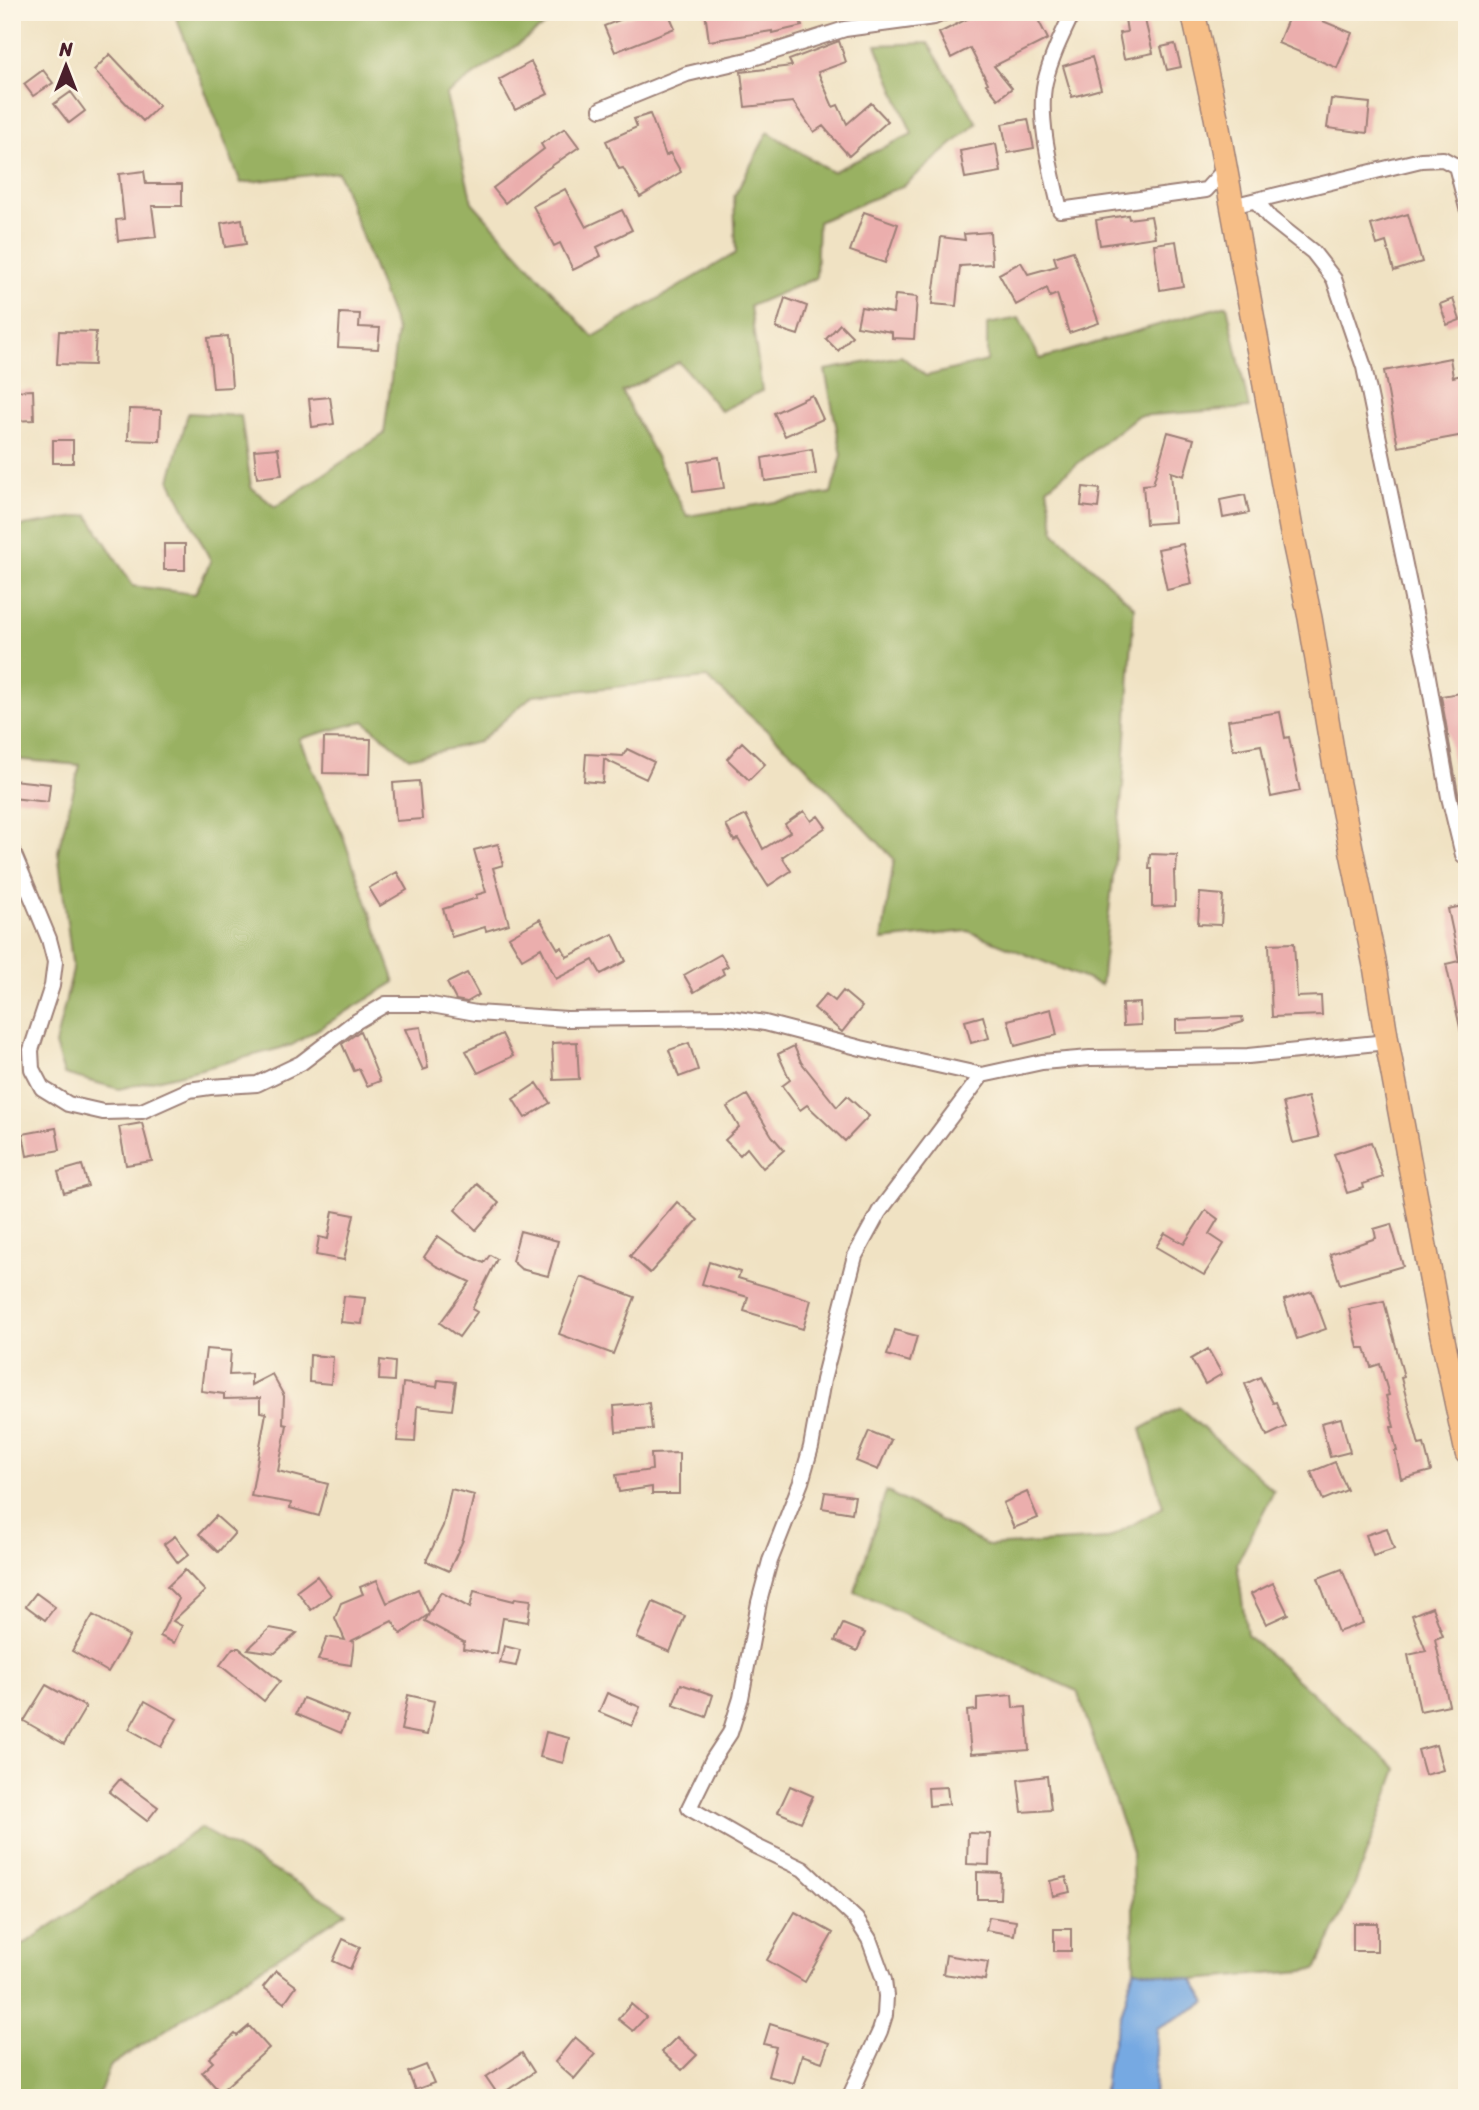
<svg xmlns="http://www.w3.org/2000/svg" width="1479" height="2110" font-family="Sriracha,sans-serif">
<rect width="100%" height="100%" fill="#fcf5e5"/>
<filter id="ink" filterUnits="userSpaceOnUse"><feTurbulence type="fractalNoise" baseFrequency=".0143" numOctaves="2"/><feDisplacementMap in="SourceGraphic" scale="14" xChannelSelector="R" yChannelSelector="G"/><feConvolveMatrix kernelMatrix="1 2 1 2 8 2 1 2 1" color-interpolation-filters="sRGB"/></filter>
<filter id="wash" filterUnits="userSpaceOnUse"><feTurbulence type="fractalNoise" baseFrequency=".00686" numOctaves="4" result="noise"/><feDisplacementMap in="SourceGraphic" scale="28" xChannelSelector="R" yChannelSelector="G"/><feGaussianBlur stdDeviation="1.57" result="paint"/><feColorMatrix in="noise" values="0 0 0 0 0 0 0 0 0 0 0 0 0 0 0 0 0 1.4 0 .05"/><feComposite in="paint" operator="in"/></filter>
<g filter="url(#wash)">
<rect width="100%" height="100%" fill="#f0e2c3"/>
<path fill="#99b162" stroke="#726846" stroke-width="2" d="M174 12H564L446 95 472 202 593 337 736 253 734 197 768 132 832 172 912 134 876 45 928 43 977 123 905 185 818 222 816 278 750 306 762 391 721 411 679 362 622 392 687 516 831 493 842 455 825 370 901 356 926 376 987 361V324L1019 318 1040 359 1227 305 1249 408 1137 416 1047 488 1055 533 1134 607 1123 786 1101 985 968 931 882 940 894 859 797 757 707 678 533 695 479 742 409 758 364 721 299 739 342 834 395 982 292 1045 198 1070 119 1089 64 1074 55 1045 73 970 58 851 80 765 12 759V528L88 515 133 586 195 594 211 561 170 480 188 413 241 416 251 487 275 507 384 434 397 331 338 172 241 183Z
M1180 1408 1274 1491 1237 1563 1247 1635 1397 1769 1354 1887 1316 1970 1193 1980 1134 1969 1132 1852 1077 1691 855 1592 886 1491 988 1546 1107 1539 1163 1507 1141 1429Z
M200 1828 347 1912 110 2066 98 2098H12V1952Z"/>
<path fill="#76a9e2" stroke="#606486" stroke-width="2" d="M1134 1969 1193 1980 1207 2002 1157 2028 1154 2098H1103L1107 2064Z"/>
<g id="blocks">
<path fill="#ebaead" d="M640 12H668L675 28 615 52 604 26Z
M705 12H798L802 26 772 33V31L709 41Z
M981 12H1034L1048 39 994 66 1012 88 998 99 986 84 988 83 970 48 951 58 939 33Z
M1124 12H1143L1153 53 1124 59 1119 33 1127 32Z
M1291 12H1301L1352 33 1337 68 1278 43Z
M839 41 846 62 818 72 833 107 838 105 847 124 871 103 888 121 849 156 823 126 814 132 793 102 745 107 741 72 792 66 789 60Z
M1175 44 1181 67 1167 70 1161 47Z
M110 54 159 106 143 121 94 70Z
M1092 57 1101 89 1072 97 1063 66Z
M531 62 548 94 515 110 499 80Z
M43 70 53 83 33 96 24 84Z
M71 92 85 111 69 123 54 104Z
M1331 99 1370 103 1367 133 1327 128Z
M650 114 666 156 670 153 681 172 640 197 623 168 619 169 606 141 637 127 634 119Z
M1028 119 1034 148 1008 153 1002 124Z
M565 128 579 147 540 174 505 203 493 188 544 149 541 144Z
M996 144 1001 172 965 178 960 151Z
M144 171 146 184H182V206H152L156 237 118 241 116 220 124 219 119 174Z
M565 189 586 227 622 210 632 230 597 247 601 256 573 270 560 243 554 246 533 206Z
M864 212 898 224 885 263 850 251Z
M1408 214 1422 262 1394 271 1386 242 1377 245 1371 225Z
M1128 215 1129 219 1151 216 1155 237 1100 245 1096 220Z
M242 219 246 244 225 247 221 223Z
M990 232 992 264 960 266 956 306 932 304 941 237 965 240 964 234Z
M1176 241 1183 286 1160 290 1154 244Z
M1073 251 1099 323 1069 333 1057 294 1050 297 1047 288 1016 305 999 274 1021 262 1028 274 1057 266 1054 257Z
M895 295 917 297 914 339 892 338V332L857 326 861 307 893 313Z
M785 298 807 306 798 335 776 328Z
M1453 299 1460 320 1447 325 1440 304Z
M340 313 360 314 359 327 380 328 378 349 338 347Z
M840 324 852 336 838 351 826 339Z
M59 331 96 332 94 365 57 364Z
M228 336 232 387 213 388 208 338Z
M1450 358 1453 377 1467 374V415L1460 416 1464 435 1398 447 1384 371Z
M33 390 34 420 12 421V391Z
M812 395 823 419 785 436 774 413Z
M330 397 334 424 312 427 309 399Z
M129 409 161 410 160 441 128 440Z
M1168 432 1194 439 1184 476 1171 472 1175 522 1146 524 1143 485 1153 484Z
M53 440H73V463H53Z
M278 448 282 475 257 478 254 450Z
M812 449 816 474 765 481 762 458Z
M719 457 724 488 693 492 689 462Z
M1083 487 1100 489 1098 508 1081 506Z
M1245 495 1249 513 1223 518 1220 500Z
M164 544H185V570H164Z
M1183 544 1192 584 1167 590 1158 549Z
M1467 692V798L1459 799 1441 696Z
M1280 712 1285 738 1289 737 1300 791 1271 797 1261 745 1233 750 1228 720Z
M324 738 371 739 370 774 323 773Z
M742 742 765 764 749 780 727 759Z
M627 749 654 762 646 779 604 759 603 783 584 781 586 754 623 756Z
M12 780 50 784 48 802 12 798Z
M419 781 422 819 396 821 393 783Z
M804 811 811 821 818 816 826 827 782 857 791 871 768 886 738 839 734 841 726 825 746 815 763 849 790 832 785 824Z
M498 844 503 865 493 868 509 924 486 931 485 927 452 937 443 909 477 898 476 895 486 892 474 850Z
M1150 854 1177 855 1176 871H1174L1175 906 1152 907V869H1149Z
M397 872 407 890 380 906 369 888Z
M1200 893 1223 895 1221 925 1198 924Z
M1467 905V1032H1461L1446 964 1459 961 1448 909Z
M540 919 558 949 562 947 567 957 613 934 626 961 601 974 593 960 556 979 541 948 522 959 509 937Z
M1294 943 1297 997 1321 996 1322 1015 1272 1017 1269 944Z
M721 954 728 966 722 969 724 974 694 992 684 975Z
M467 973 479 995 467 1002 456 1000 447 983Z
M843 991 862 1007 842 1032 814 1008 826 994 835 1001Z
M1140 1003 1141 1025 1123 1026 1122 1004Z
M1051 1009 1057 1035 1015 1046 1008 1020Z
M983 1016 989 1038 971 1043 965 1021Z
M1242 1017 1243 1022 1209 1032 1176 1033V1020Z
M421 1027 428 1068 423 1070 405 1029Z
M360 1031 380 1081 367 1086 359 1069 354 1071 342 1044Z
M502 1034 513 1056 478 1073 466 1051Z
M577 1042 579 1079 554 1080 552 1043Z
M689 1043 698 1070 679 1077 669 1050Z
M794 1046 801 1062 837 1107 847 1096 869 1116 845 1141 807 1105 800 1110 782 1086 790 1080 778 1054Z
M537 1083 550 1103 525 1118 513 1099Z
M747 1095 772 1136 784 1150 763 1168 747 1148 740 1155 725 1140 739 1127 727 1107Z
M1308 1097 1319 1137 1293 1143 1283 1103Z
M142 1123 152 1161 126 1165 119 1127Z
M56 1128 60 1150 27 1156 23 1134Z
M1371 1142 1383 1177 1363 1184 1364 1188 1347 1193 1334 1154Z
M82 1165 88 1186 64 1193 58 1172Z
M477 1184 499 1203 476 1230 455 1210Z
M677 1202 698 1220 650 1273 630 1256Z
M1206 1210 1218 1219 1209 1234 1224 1244 1204 1275 1156 1247 1165 1233 1184 1244Z
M333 1211 354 1215 344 1260 316 1255 319 1237 328 1239Z
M1391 1224 1403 1266 1340 1284 1330 1254 1376 1238 1374 1229Z
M520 1231 558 1241 548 1276 521 1269 512 1261Z
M438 1236 458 1250 484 1263 490 1255 497 1259 472 1309 477 1312 459 1337 440 1323 470 1282 436 1266 424 1257Z
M709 1262 740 1272 738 1278 811 1300 803 1329 744 1311 748 1297 702 1284Z
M581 1277 635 1297 613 1354 559 1334Z
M1312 1291 1326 1329 1297 1339 1284 1300Z
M344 1296 365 1298 362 1324 341 1322Z
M1384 1301 1404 1377 1401 1378 1419 1445 1424 1444 1431 1471 1401 1479 1395 1451H1397L1391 1427H1394L1386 1396 1389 1395 1380 1364 1371 1367 1365 1348H1358L1349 1309Z
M895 1330 917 1336 910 1362 887 1355Z
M206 1349 231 1351 229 1375 251 1374V1385L272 1374 284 1396 283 1424 287 1425 278 1471 328 1484 319 1516 290 1508 291 1503 251 1496 266 1413 260 1412V1398L224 1399V1394L201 1391Z
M1208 1349 1222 1374 1205 1384 1191 1359Z
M310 1355 333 1357 331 1384 309 1382Z
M380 1360 395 1362 394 1381 379 1380Z
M1260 1377 1273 1403 1276 1402 1286 1427 1267 1436 1245 1384Z
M438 1380 456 1382 452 1410 417 1406 415 1442 397 1441 403 1383 437 1387Z
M649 1403 652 1429 616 1432 614 1406Z
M1341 1418 1350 1452 1330 1457 1321 1423Z
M869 1431 891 1440 878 1470 856 1461Z
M679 1453V1494H652V1487L619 1492 616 1475 652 1470 651 1454Z
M1335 1462 1347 1490 1323 1500 1311 1472Z
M451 1489 474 1495 463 1540 449 1571 426 1561 443 1526Z
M825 1492 855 1496 852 1513 822 1508Z
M1027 1492 1038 1518 1014 1528 1003 1503Z
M216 1516 235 1533 218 1552 199 1534Z
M1387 1528 1394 1549 1373 1556 1366 1535Z
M175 1536 189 1554 178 1563 164 1544Z
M1342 1569 1363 1623 1338 1632 1318 1578Z
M185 1570 205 1591 173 1621 182 1626 174 1643 160 1636 179 1599 167 1587Z
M317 1576 331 1595 311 1610 297 1591Z
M377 1580 387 1603 418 1589 429 1613 441 1592 470 1608 474 1591 514 1601 515 1598 531 1600 528 1622 503 1618 497 1654 463 1649 464 1642 425 1621 429 1614 401 1634 392 1621 351 1641 354 1642 351 1665 318 1660 327 1637 345 1640 335 1618 341 1603 363 1594 360 1587Z
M1273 1583 1288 1614 1266 1624 1251 1594Z
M36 1593 55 1607 45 1620 26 1606Z
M653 1602 685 1616 670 1652 637 1638Z
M1432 1607 1443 1636 1435 1639 1449 1705 1420 1711 1408 1655 1426 1651 1412 1615Z
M93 1615 129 1636 108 1672 72 1651Z
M843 1624 865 1633 857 1651 835 1641Z
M270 1628 297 1633 275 1653 248 1649Z
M504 1646 520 1650 516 1666 500 1663Z
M233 1648H239L280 1681 264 1701 220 1665Z
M681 1684 713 1695 706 1717 673 1705Z
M46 1685 86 1707 64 1744 24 1721Z
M607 1693 640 1707 632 1726 599 1712Z
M408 1695 434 1701 427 1735 401 1730Z
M1012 1695 1013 1708 1026 1707 1029 1750 971 1754 967 1711 977 1710V1698Z
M303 1698 348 1716 341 1733 296 1714Z
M145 1701 177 1719 161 1747 129 1729Z
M546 1732 569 1738 563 1763 540 1757Z
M1436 1745 1443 1770 1425 1775 1418 1750Z
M1047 1776 1051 1810 1022 1812 1018 1780Z
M120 1779 158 1807 147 1821 109 1792Z
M790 1786 813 1796 801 1822 778 1812Z
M947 1787 949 1804 929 1806 928 1788Z
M968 1833 990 1834 989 1865 967 1864Z
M977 1872 1001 1873 1000 1899H977Z
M1066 1877 1070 1892 1053 1896 1050 1881Z
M795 1912 833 1933 805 1982 767 1960Z
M989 1917 1016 1921 1014 1935 986 1930Z
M1353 1923H1377V1951H1353Z
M1054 1929H1071V1951H1054Z
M343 1939 360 1947 350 1969 333 1961Z
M946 1955 988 1962 985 1980 943 1974Z
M276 1971 296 1986 284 2003 263 1987Z
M631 2004 646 2017 633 2031 618 2019Z
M770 2024 829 2043 822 2062 802 2055 794 2083 768 2076 776 2047 764 2044Z
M249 2026 269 2048 220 2092 202 2072 213 2062 209 2058 235 2034 237 2036Z
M575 2037 595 2054 574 2079 555 2062Z
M677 2037 697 2055 682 2070 662 2052Z
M522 2053 534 2072 499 2096 486 2077Z
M426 2065 434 2083 415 2090 408 2072Z"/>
</g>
</g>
<g filter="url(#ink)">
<use href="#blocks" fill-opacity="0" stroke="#9d8077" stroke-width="2"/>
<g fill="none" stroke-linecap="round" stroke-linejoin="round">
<g stroke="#9d8077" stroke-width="18">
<path id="minor" d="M1073 12C1062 35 1051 57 1045 82 1037 118 1052 174 1060 210L1206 190 1225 169
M601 109 687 74 747 60 845 29 934 17 946 12
M1257 202 1270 218 1313 252 1334 279 1364 367 1427 671 1449 797 1463 855
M1232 206 1421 160 1443 159 1456 166 1467 208
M12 850 49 939 55 962 52 986 31 1050 32 1069 42 1088 68 1104 103 1112 142 1111 189 1090 210 1087 257 1084 301 1063 352 1024 386 1004H426L476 1013 567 1019 724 1017 765 1023 861 1048 982 1075 1042 1062 1090 1058 1248 1056 1387 1042
M849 2098 880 2031 885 2015 886 1996 884 1980 869 1939 856 1919 803 1869 755 1846 689 1808 713 1759 730 1733 741 1698 759 1602 770 1561 801 1482 811 1447 823 1380 855 1256 879 1212 982 1075"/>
</g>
<g stroke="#9d8077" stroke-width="26">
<path id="primary" d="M1193 12 1216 117 1291 528 1310 618 1337 779 1375 966 1387 1042 1438 1316 1467 1453"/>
</g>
<use href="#minor" stroke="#fff" stroke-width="14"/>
<use href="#primary" stroke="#f6be87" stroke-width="23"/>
</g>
</g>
<rect width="1479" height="2110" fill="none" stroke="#fcf5e5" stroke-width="42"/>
<g transform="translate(66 66)" stroke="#fcf5e5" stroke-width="5" paint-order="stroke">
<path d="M0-5L12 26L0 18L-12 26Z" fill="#4a1f2b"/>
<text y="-10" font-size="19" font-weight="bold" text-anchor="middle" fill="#4a1f2b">N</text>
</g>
</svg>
